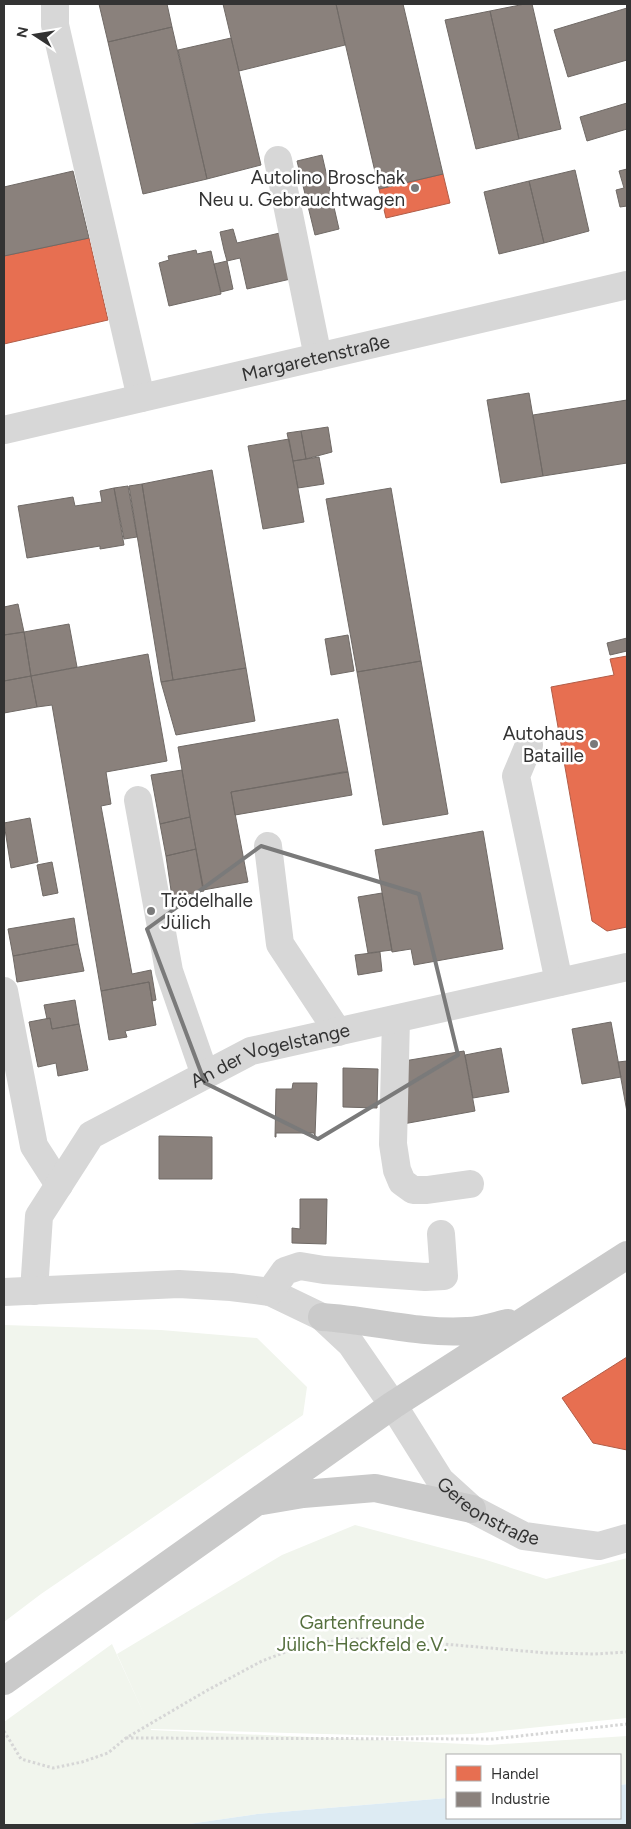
<svg xmlns="http://www.w3.org/2000/svg" width="631" height="1829" font-family="Figtree,sans-serif">
<rect width="100%" height="100%" fill="#fff"/>
<path fill="#f1f5ed" d="M4 1325 161 1330 257 1338 307 1387 303 1415 41 1594 4 1622Z
M355 1525 483 1559 546 1579 627 1558V1718L472 1734 395 1736 151 1729V1730L488 1745 627 1736V1784L620 1785V1755H447V1798L257 1814 182 1825H4V1722L112 1644 148 1723 117 1654 282 1555Z"/>
<path fill="#ddebf3" d="M627 1784V1825H182L257 1814 447 1798V1818H620V1785Z"/>
<path fill="#e76f51" stroke="#b15d48" d="M443 174 450 203 386 218 379 189Z
M89 238 108 320 4 344V256Z
M627 656V927L607 931 592 921 551 687 614 675 610 659Z
M627 1357V1450L593 1443 562 1398Z"/>
<path fill="#8a817c" stroke="#706a66" d="M99 4H167L172 27 108 42Z
M223 4H336L345 45 239 71Z
M336 4H403L443 174 379 189Z
M525 4H532L561 129 519 139 490 11Z
M627 8V60L568 77 554 30Z
M490 11 519 139 476 149 445 20Z
M172 27 207 179 143 194 108 42Z
M231 38 261 165 207 179 178 50Z
M627 103V129L587 141 580 117Z
M322 155 339 229 315 235 297 161Z
M627 169V206L620 207 616 190 624 188 619 171Z
M575 170 589 231 544 243 529 181Z
M73 171 89 238 4 256V187Z
M529 181 544 243 499 254 484 192Z
M233 229 237 243 284 232 295 278 247 289 240 258 227 261 224 250 220 232Z
M196 250 197 254 211 251 221 294 169 306 159 263 169 260 168 256Z
M227 261 233 289 221 292 214 264Z
M529 393 543 476 501 483 487 400Z
M627 400V463L543 476 533 415Z
M328 427 332 452 306 459 301 431Z
M301 431 306 459 293 461 287 433Z
M289 439 304 522 263 529 248 446Z
M319 457 324 484 298 488 293 461Z
M212 470 246 668 173 680 142 484Z
M142 484 173 680 161 682 129 486Z
M128 486 137 537 124 539 114 488Z
M114 488 124 545 100 549V546L27 558 18 506 73 497 75 506 102 502 100 491Z
M391 488 421 661 357 672 326 499Z
M18 604 24 632 4 635V607Z
M69 624 77 667 31 676 24 632Z
M24 632 31 676 4 681V635Z
M348 635 354 671 331 675 325 639Z
M627 638V651L610 655 607 643Z
M148 654 167 761 106 772 111 804 101 806 132 974 151 970 156 1000 152 1001 149 982 101 991 52 705 37 707 31 676Z
M421 661 448 814 383 825 357 672Z
M246 668 255 721 176 735 161 682Z
M31 676 37 707 4 713V681Z
M338 719 348 772 231 792 248 882 203 890 178 747Z
M182 770 190 817 160 824 151 775Z
M343 772H348L352 795 235 815 231 792Z
M190 817 196 849 166 856 160 824Z
M30 818 38 862 11 868 4 823Z
M483 831 503 949 414 965 411 949 392 952 375 850Z
M196 849 204 891 172 897 166 856Z
M52 862 58 893 43 896 37 865Z
M382 893 392 950 368 953 358 897Z
M74 918 78 944 13 956 8 929Z
M78 944 84 971 17 982 13 956Z
M380 952 382 971 358 975 355 955Z
M149 982 156 1025 125 1031 127 1037 109 1040 101 991Z
M75 1000 79 1024 52 1029 50 1018 47 1019 44 1005Z
M50 1018 52 1029 79 1024 88 1070 58 1076 56 1063 38 1067 29 1022Z
M611 1022 621 1077 582 1084 572 1029Z
M501 1048 509 1092 473 1098 465 1055Z
M464 1051 475 1111 403 1124 404 1061Z
M627 1061V1112L618 1062Z
M343 1068 378 1069 377 1108 343 1107Z
M293 1083H317L315 1136 314 1133H276V1137H275L276 1089H292Z
M159 1136 212 1137V1179H159Z
M300 1199H327L326 1244 292 1243V1228L300 1229Z"/>
<g fill="none" stroke-linecap="round" stroke-linejoin="round">
<path stroke="#d6d6d6" stroke-width="3" stroke-dasharray="2.5 2.5" stroke-linecap="butt" d="M4 1731 21 1759 53 1768 82 1762 108 1753 126 1738 206 1691 262 1661 291 1650 324 1642 356 1639H386L547 1653 595 1654 627 1652
M126 1738 493 1739 627 1724"/>
<g stroke="#d7d7d7" stroke-width="28">
<path d="M55 4V25L141 398"/>
<path d="M278 160 318 357"/>
<path id="s1" d="M4 430 627 285"/>
<path d="M529 745 516 776 559 982"/>
<path d="M138 800 169 971 205 1075"/>
<path d="M268 846 280 944 338 1032"/>
<path d="M4 991 34 1146 59 1185"/>
<path d="M396 1019 393 1144 397 1170 402 1182 413 1190H427L470 1184"/>
<path id="s2" d="M34 1291 39 1216 91 1135 251 1051 627 967"/>
<path id="s3" d="M4 1292 179 1284 231 1287 270 1292 322 1317 351 1344 393 1405 440 1480 472 1509 524 1536 599 1546 627 1538"/>
<path d="M270 1292 285 1271 300 1266 324 1270 425 1277 444 1276 441 1234"/>
</g>
<path stroke="#cacaca" stroke-width="28" d="M322 1317C371 1320 418 1334 467 1331 481 1331 495 1326 508 1323
M262 1501 303 1494 375 1488 472 1509
M4 1681 393 1405 627 1255"/>
</g>
<path fill="none" stroke="#7a7a7a" stroke-width="4" stroke-linejoin="round" d="M261 846 419 894 458 1055 318 1139 205 1083 147 929Z"/>
<g fill="#7a7a7a" stroke="#fff" stroke-width="2">
<circle cx="415" cy="188" r="5"/>
<circle cx="594" cy="744" r="5"/>
<circle cx="151" cy="911" r="5"/>
</g>
<g text-anchor="middle" dominant-baseline="central" stroke-width="5" stroke-linejoin="round" paint-order="stroke">
<g font-size="19" fill="#333" stroke="#fff" text-anchor="end">
<text x="405" y="177">Autolino Broschak<tspan x="405" dy="22">Neu u. Gebrauchtwagen</tspan></text>
<text x="584" y="733">Autohaus<tspan x="584" dy="22">Bataille</tspan></text>
<text x="161" y="900" text-anchor="start">Trödelhalle<tspan x="161" dy="22">Jülich</tspan></text>
</g>
<g font-size="19" fill="#333" stroke="#fff">
<text stroke="none"><textPath href="#s1" startOffset="320">Margaretenstraße</textPath></text>
<text stroke="none"><textPath href="#s2" startOffset="369">An der Vogelstange</textPath></text>
<text stroke="none"><textPath href="#s3" startOffset="585">Gereonstraße</textPath></text>
</g>
<g font-size="19" fill="#56703f" stroke="#fff">
<text x="362" y="1622">Gartenfreunde<tspan x="362" dy="22">Jülich-Heckfeld e.V.</tspan></text>
</g>
</g>
<rect width="631" height="1829" fill="none" stroke="#333333" stroke-width="10"/>
<rect x="446" y="1754" width="175" height="65" fill="#ffffff" stroke="#adadad"/>
<rect x="456" y="1766" width="25" height="15" fill="#e76f51" stroke="#adadad"/>
<text x="491" y="1779" font-size="15" fill="#333333">Handel</text>
<rect x="456" y="1792" width="25" height="15" fill="#8a817c" stroke="#adadad"/>
<text x="491" y="1804" font-size="15" fill="#333333">Industrie</text>
<g transform="translate(35 35) rotate(282)" stroke="#ffffff" stroke-width="4" paint-order="stroke">
<path d="M0-4L9 19L0 12L-9 19Z" fill="#333333"/>
<text y="-8" font-size="14" font-weight="bold" text-anchor="middle" fill="#333333">N</text>
</g>
</svg>
